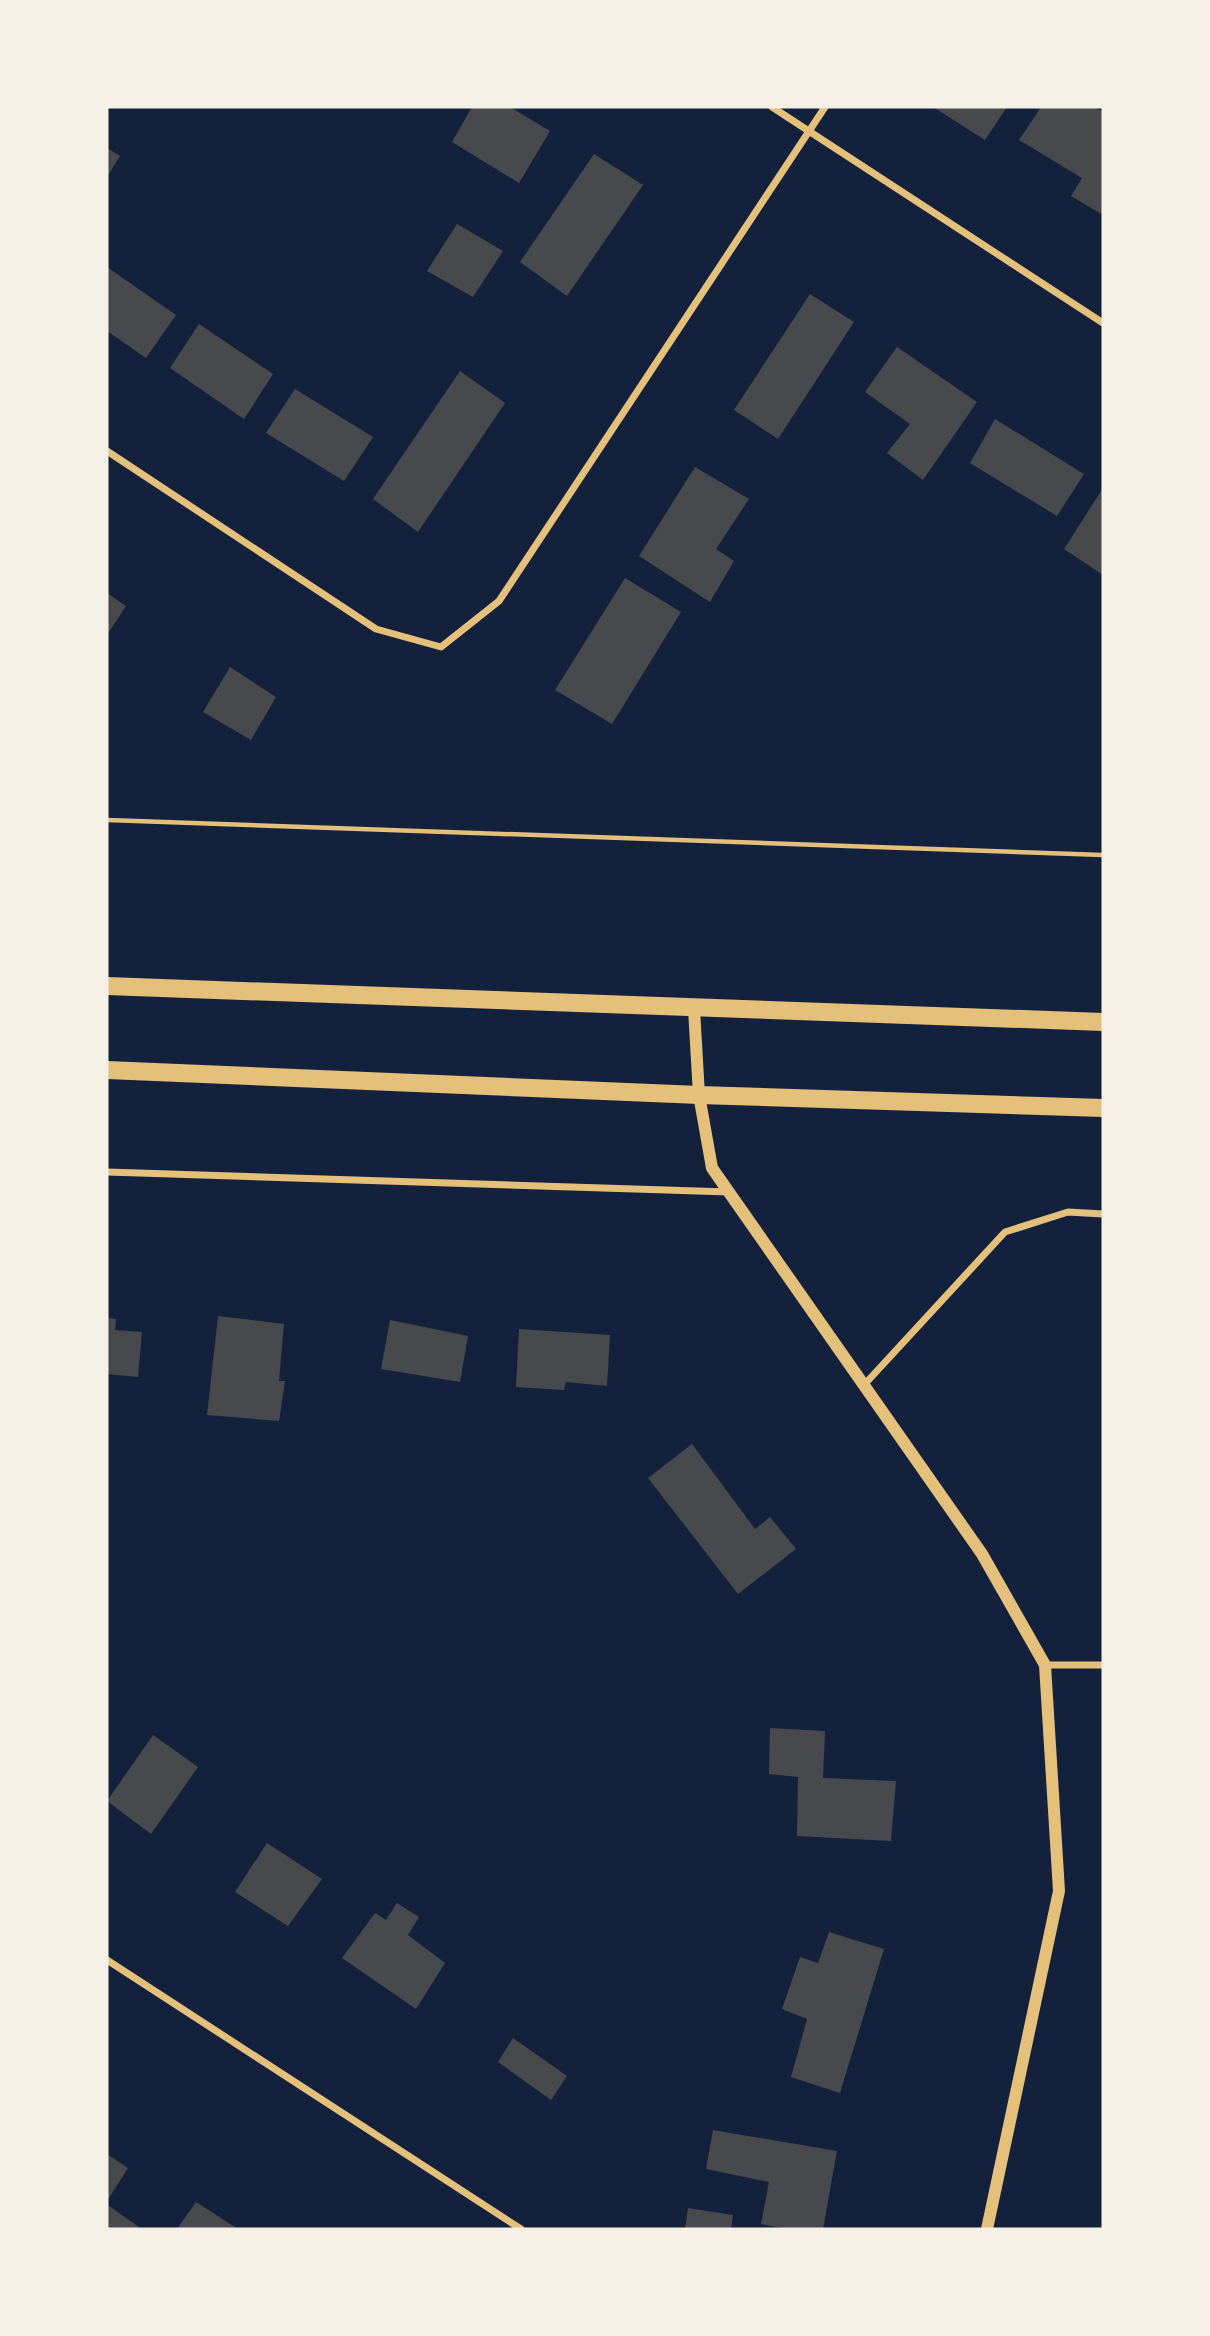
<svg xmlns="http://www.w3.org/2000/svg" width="1210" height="2336" font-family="'Noto Sans',sans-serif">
<rect width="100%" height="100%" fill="#14213d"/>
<path fill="#48494c" d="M472 107H510L550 131 519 183 452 142Z
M933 107H1007L985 140Z
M1041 107H1095L1103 112V215L1071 196 1082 178 1019 140Z
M107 148 120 156 107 177Z
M594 154 643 185 567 296 520 262Z
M457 224 503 251 473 297 427 271Z
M107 267 176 315 146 358 107 331Z
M810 294 854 322 778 439 734 410Z
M199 324 273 374 244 419 170 368Z
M897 347 977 402 923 480 887 453 910 424 865 392Z
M460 371 505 403 418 532 373 499Z
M295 389 373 437 344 481 266 433Z
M995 419 1084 474 1057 516 970 463Z
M695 467 749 499 716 549 734 561 710 602 639 556Z
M1103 488V575L1064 549Z
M625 578 681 612 612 724 555 690Z
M107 593 126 606 107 635Z
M230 667 276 697 251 740 203 712Z
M218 1316 284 1324 279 1381H285L279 1421 207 1415Z
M107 1318 116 1319 115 1330 142 1332 138 1377 107 1374Z
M390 1320 468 1336 460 1382 381 1369Z
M519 1329 610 1335 607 1386 566 1382 564 1390 516 1387Z
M692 1444 755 1529 770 1517 796 1549 738 1594 648 1478Z
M770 1728 825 1731 823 1778 896 1781 891 1841 797 1836 798 1777 769 1774Z
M153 1735 198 1767 151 1834 107 1801Z
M267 1843 322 1879 288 1926 235 1892Z
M397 1903 419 1917 408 1935 445 1963 416 2009 342 1958 375 1913 386 1920Z
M829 1932 884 1949 840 2093 791 2077 807 2019 782 2009 800 1957 818 1963Z
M513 2038 567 2076 551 2100 498 2062Z
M713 2130 837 2151 823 2229H787L761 2224 769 2182 706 2169Z
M107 2154 128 2168 107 2201Z
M196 2202 238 2229H177Z
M109 2206 142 2229H107V2210Z
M688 2208 733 2215 731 2229H685Z"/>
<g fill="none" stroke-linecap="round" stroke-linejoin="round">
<path stroke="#e5c07b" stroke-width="4.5" d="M107 820 1103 855"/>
<path stroke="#e5c07b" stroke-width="7" d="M772 107 1103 323
M107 451 376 629 441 647 499 601 825 107
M107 1172 729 1192
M864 1385 1005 1232 1068 1212 1103 1214
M1045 1665H1103
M107 1960 521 2229"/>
<path stroke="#e5c07b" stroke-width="12" d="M694 1009 699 1095 712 1168 982 1554 1045 1665 1059 1891 987 2229"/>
<path stroke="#e5c07b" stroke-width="18" d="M107 986 1103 1022
M107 1070 699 1095 1103 1108"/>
</g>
<rect width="1210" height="2336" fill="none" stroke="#f6f1e7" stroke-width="217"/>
</svg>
